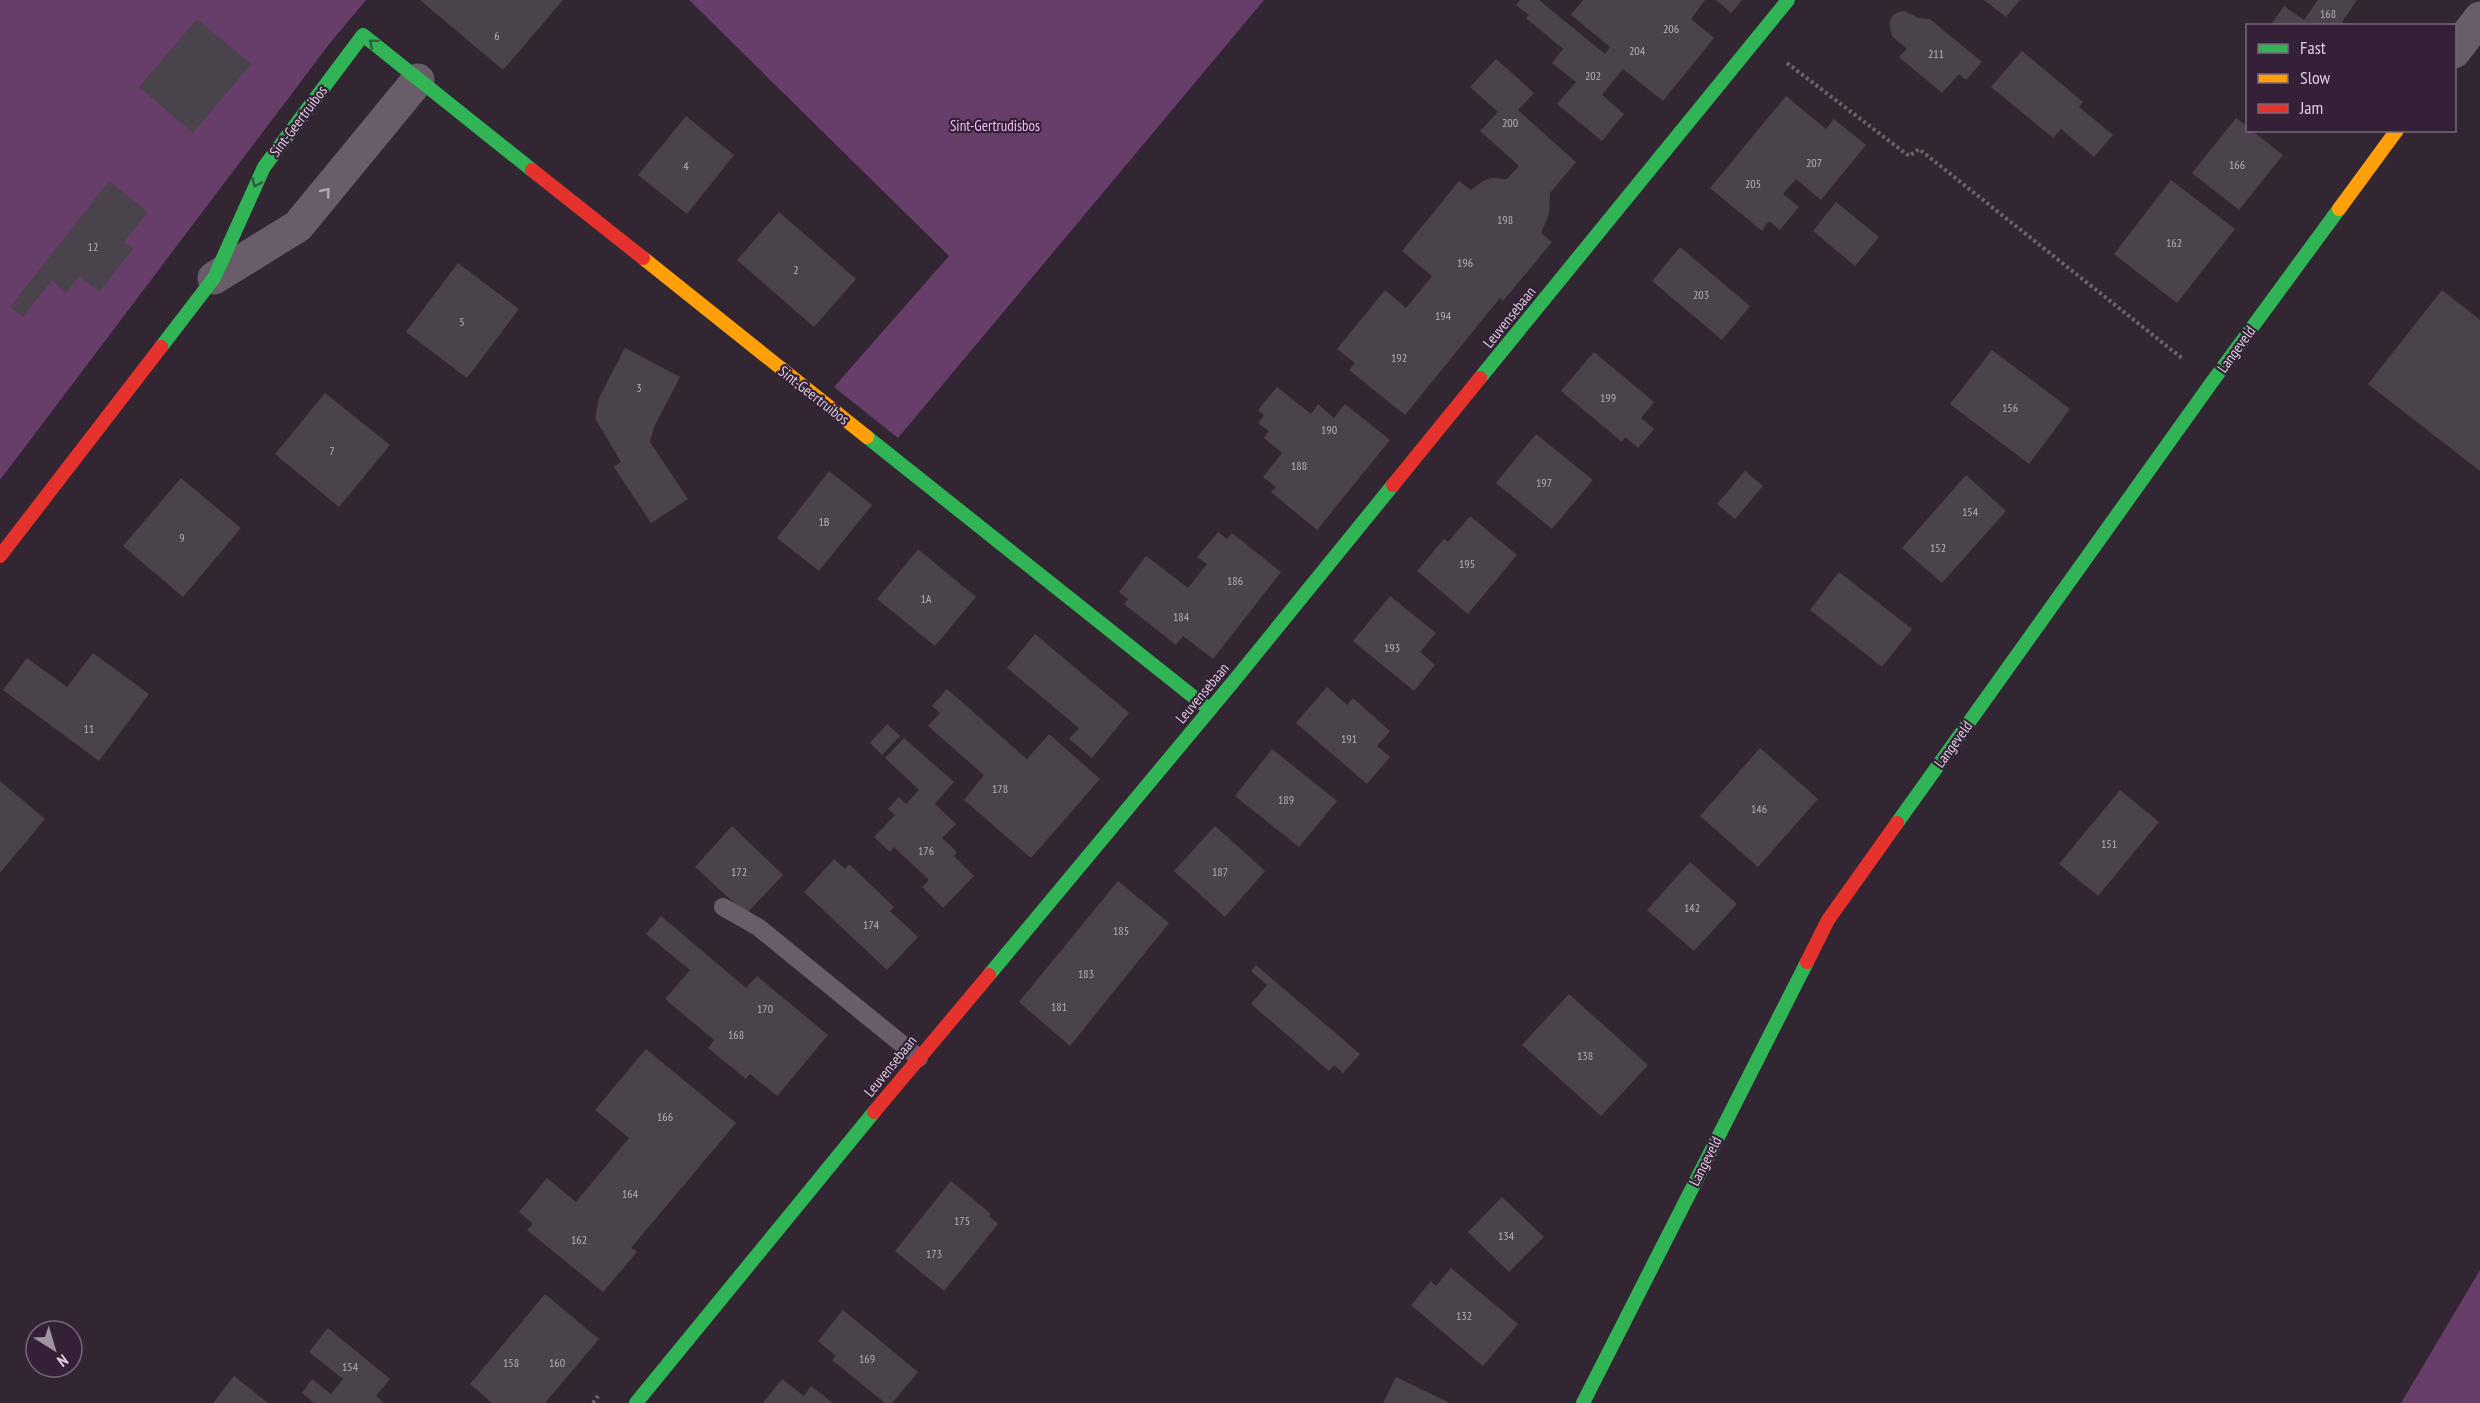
<svg xmlns="http://www.w3.org/2000/svg" width="2480" height="1403" font-family="'PT Sans Narrow',sans-serif">
<rect width="100%" height="100%" fill="#312632"/>
<path fill="#663e69" d="M0 0H366L330 43 0 480Z
M689 0H1264L898 438 834 387 949 256Z
M2480 1270V1403H2401Z"/>
<path fill="#4b434c" d="M420 0H563L503 70Z
M1520 0H1539L1605 54 1610 47 1571 15 1583 0H1705L1691 19 1714 38 1663 101 1623 69 1602 95 1624 114 1602 141 1557 104 1576 82 1552 63 1563 49 1526 18 1529 15 1516 5Z
M1716 0H1742L1731 13Z
M1984 0H2020L2006 17Z
M2318 0H2357L2342 22 2347 26H2270L2284 6 2304 20Z
M1905 11 1918 18 1930 19 1982 62 1966 80 1959 74 1942 93 1899 57 1907 49 1892 36 1889 23 1892 16 1898 12Z
M197 19 251 64 193 133 139 87Z
M2022 51 2083 102 2079 107 2113 135 2094 157 2061 129 2053 138 1991 87Z
M1496 59 1534 93 1518 110 1576 162 1550 193 1549 214 1541 233 1552 242 1503 301 1500 298 1405 415 1349 370 1355 363 1337 349 1385 290 1406 308 1432 276 1402 251 1459 181 1471 190 1483 181 1493 178 1507 179 1519 166 1480 131 1498 112 1470 87Z
M1786 96 1826 129 1834 119 1866 145 1821 200 1796 179 1783 194 1799 207 1780 230 1769 221 1762 231 1710 188Z
M686 116 734 155 687 214 638 175Z
M2236 118 2248 127V130H2251L2283 155 2239 210 2192 173Z
M2171 180 2235 229 2177 303 2114 254Z
M109 181 148 212 124 242 133 249 99 292 79 276 66 293 52 280 23 317 10 307Z
M1836 202 1879 237 1855 266 1813 231Z
M779 212 856 279 814 327 737 260Z
M1680 247 1750 306 1722 340 1652 281Z
M458 263 519 309 467 378 406 332Z
M2442 290 2480 320V471L2368 384Z
M625 348 680 377 654 427 650 442 688 499 651 523 614 467 621 462 595 418 599 398Z
M1992 350 2070 409 2029 464 1950 404Z
M1594 352 1654 402 1641 418 1654 429 1638 448 1625 437 1622 442 1561 391Z
M1277 387 1311 414 1318 404 1334 418 1345 404 1390 440 1317 530 1271 492 1276 487 1263 477 1282 453 1264 438 1269 431 1258 423 1264 415 1258 410Z
M325 393 390 445 339 507 275 454Z
M1536 434 1593 480 1552 529 1496 483Z
M829 471 872 505 819 571 777 538Z
M1745 471 1763 486 1735 519 1717 504Z
M1966 475 2006 511 1942 583 1902 548Z
M181 478 241 528 183 597 123 546Z
M1470 516 1517 555 1468 614 1417 571 1444 539 1448 542Z
M1218 532 1227 539 1232 533 1281 572 1213 659 1183 636 1176 645 1124 604 1128 599 1119 592 1146 556 1188 588 1207 564 1197 557Z
M918 549 976 597 935 646 877 599Z
M1839 572 1912 629 1882 667 1810 610Z
M1390 596 1436 633 1420 652 1435 665 1414 691 1353 641Z
M1035 634 1129 713 1092 758 1069 739 1079 728 1007 668Z
M93 653 149 694 99 761 3 690 27 658 67 687Z
M1327 687 1347 705 1353 698 1390 731 1377 746 1390 757 1367 784 1296 723Z
M947 689 1027 759 1049 734 1100 779 1031 858 964 800 984 775 928 726 940 713 932 706Z
M887 724 900 736 882 755 870 743Z
M904 738 954 782 935 804 956 824 942 838 957 852 954 856 974 876 943 908 922 887 929 880 894 847 890 852 874 837 895 815 888 809 899 797 906 804 919 790 885 758Z
M1760 748 1818 799 1758 867 1700 816Z
M1272 749 1337 801 1299 847 1235 796Z
M0 781 45 819 0 873Z
M2120 790 2159 822 2098 896 2059 864Z
M732 826 783 875 746 914 695 867Z
M1215 826 1265 871 1225 917 1174 871Z
M834 859 845 869 849 864 894 907 890 911 918 937 887 970 804 892Z
M1690 862 1737 904 1694 951 1647 910Z
M1118 881 1169 923 1070 1046 1019 1002Z
M661 916 746 988 757 976 828 1035 777 1096 750 1074 746 1079 708 1048 714 1040 665 999 690 970 646 934Z
M1256 965 1360 1054 1343 1073 1334 1065 1329 1071 1251 1004 1267 985 1251 971Z
M1569 994 1648 1065 1601 1116 1522 1045Z
M646 1049 736 1123 631 1248 637 1252 603 1292 527 1230 533 1224 519 1212 547 1178 576 1202 629 1138 595 1110Z
M951 1181 991 1214 989 1216 998 1224 944 1291 895 1251Z
M1502 1197 1544 1237 1509 1272 1468 1232Z
M1451 1268 1518 1324 1483 1366 1411 1305 1431 1281 1436 1286Z
M545 1294 599 1339 545 1403H492L470 1384Z
M843 1310 918 1372 892 1403H885L832 1360 836 1356 818 1341Z
M328 1328 390 1379 376 1396 384 1403H314L302 1393 312 1379 331 1394 343 1379 309 1352Z
M234 1376 268 1403H213Z
M1396 1377 1450 1403H1383Z
M782 1379 804 1396 811 1386 833 1403H763Z"/>
<g fill="none" stroke-linecap="round" stroke-linejoin="round">
<path stroke="#6b626c" stroke-width="4" stroke-dasharray="3 3" stroke-linecap="butt" d="M1787 63 1909 156 1919 149 2183 359
M593 1403 598 1396"/>
<path stroke="#685d69" stroke-width="18" d="M723 907 758 927 919 1058"/>
<path stroke="#685d69" stroke-width="33" d="M2454 52 2480 18
M214 278 298 226 418 80"/>
<path stroke="#30b455" stroke-width="14" d="M161 347 214 278 264 167 363 35 532 170
M1480 378 1788 0
M867 437 1210 710
M1897 823 2212 382 2339 209
M989 975 1233 682 1393 485
M636 1403 874 1112
M1583 1403 1807 962"/>
<path stroke="#ff9f0a" stroke-width="14" d="M2339 209 2397 130
M643 258 867 437"/>
<path stroke="#e5322d" stroke-width="14" d="M532 170 643 258
M1393 485 1480 378
M0 556 161 347
M1807 962 1828 920 1897 823
M874 1112 989 975"/>
</g>
<defs><path id="oneway-chevron" d="M-2-3.5L2.5 0L-2 3.5" fill="none" stroke-width="1.6" stroke-linecap="round" stroke-linejoin="round" transform="scale(1.5)"/></defs>
<g stroke="#335c43">
<use href="#oneway-chevron" transform="translate(373 43) rotate(-140)"/>
<use href="#oneway-chevron" transform="translate(256 183) rotate(114)"/>
</g>
<use stroke="#b3a7b4" href="#oneway-chevron" transform="translate(326 192) rotate(-51)"/>
<g text-anchor="middle" dominant-baseline="central" stroke-width="4.5" stroke-linejoin="round" paint-order="stroke">
<g font-size="12" fill="#b8acb9">
<text x="2328" y="13">168</text>
<text x="1671" y="28">206</text>
<text x="497" y="35">6</text>
<text x="1637" y="50">204</text>
<text x="1936" y="53">211</text>
<text x="1593" y="75">202</text>
<text x="1510" y="122">200</text>
<text x="1814" y="162">207</text>
<text x="2237" y="164">166</text>
<text x="686" y="165">4</text>
<text x="1753" y="183">205</text>
<text x="1505" y="219">198</text>
<text x="2174" y="242">162</text>
<text x="93" y="246">12</text>
<text x="1465" y="262">196</text>
<text x="796" y="269">2</text>
<text x="1701" y="294">203</text>
<text x="1443" y="315">194</text>
<text x="462" y="321">5</text>
<text x="1399" y="357">192</text>
<text x="639" y="387">3</text>
<text x="1608" y="397">199</text>
<text x="2010" y="407">156</text>
<text x="1329" y="429">190</text>
<text x="332" y="450">7</text>
<text x="1299" y="465">188</text>
<text x="1544" y="482">197</text>
<text x="1970" y="511">154</text>
<text x="824" y="521">1B</text>
<text x="182" y="537">9</text>
<text x="1938" y="547">152</text>
<text x="1467" y="563">195</text>
<text x="1235" y="580">186</text>
<text x="926" y="598">1A</text>
<text x="1181" y="616">184</text>
<text x="1392" y="647">193</text>
<text x="89" y="728">11</text>
<text x="1349" y="738">191</text>
<text x="1000" y="788">178</text>
<text x="1286" y="799">189</text>
<text x="1759" y="808">146</text>
<text x="2109" y="843">151</text>
<text x="926" y="850">176</text>
<text x="739" y="871">172</text>
<text x="1220" y="871">187</text>
<text x="1692" y="907">142</text>
<text x="871" y="924">174</text>
<text x="1121" y="930">185</text>
<text x="1086" y="973">183</text>
<text x="1059" y="1006">181</text>
<text x="765" y="1008">170</text>
<text x="736" y="1034">168</text>
<text x="1585" y="1055">138</text>
<text x="665" y="1116">166</text>
<text x="630" y="1193">164</text>
<text x="962" y="1220">175</text>
<text x="1506" y="1235">134</text>
<text x="579" y="1239">162</text>
<text x="934" y="1253">173</text>
<text x="1464" y="1315">132</text>
<text x="867" y="1358">169</text>
<text x="511" y="1362">158</text>
<text x="557" y="1362">160</text>
<text x="350" y="1366">154</text>
</g>
<g font-size="15" fill="#dccfdd" stroke="#352137">
<text transform="translate(298 121) rotate(-53)">Sint-Geertruibos</text>
<text transform="translate(1509 317) rotate(-51)">Leuvensebaan</text>
<text transform="translate(2236 349) rotate(-54)">Langeveld</text>
<text transform="translate(814 395) rotate(38)">Sint-Geertruibos</text>
<text transform="translate(1202 693) rotate(-50)">Leuvensebaan</text>
<text transform="translate(1953 744) rotate(-54)">Langeveld</text>
<text transform="translate(890 1066) rotate(-51)">Leuvensebaan</text>
<text transform="translate(1705 1161) rotate(-63)">Langeveld</text>
</g>
<g font-size="15" fill="#f3bdf7" stroke="#352137">
<text x="995" y="125">Sint-Gertrudisbos</text>
</g>
</g>
<rect x="2246" y="24" width="210" height="108" fill="#352137" stroke="#786779" stroke-width="1.5"/>
<rect x="2258" y="44" width="30" height="9" fill="#30b455" stroke="#786779" stroke-width="1.5"/>
<text x="2300" y="54" font-size="18" fill="#dccfdd">Fast</text>
<rect x="2258" y="74" width="30" height="9" fill="#ff9f0a" stroke="#786779" stroke-width="1.5"/>
<text x="2300" y="84" font-size="18" fill="#dccfdd">Slow</text>
<rect x="2258" y="104" width="30" height="9" fill="#e5322d" stroke="#786779" stroke-width="1.5"/>
<text x="2300" y="114" font-size="18" fill="#dccfdd">Jam</text>
<g transform="translate(54 1349) rotate(143)"><circle r="28" fill="#352137" stroke="#786779" stroke-width="1.5"/>
<path d="M0-4.5L10 22L0 15L-10 22Z" fill="#a094a1"/>
<text y="-9" font-size="16" font-weight="bold" text-anchor="middle" fill="#dccfdd">N</text>
</g>
</svg>
